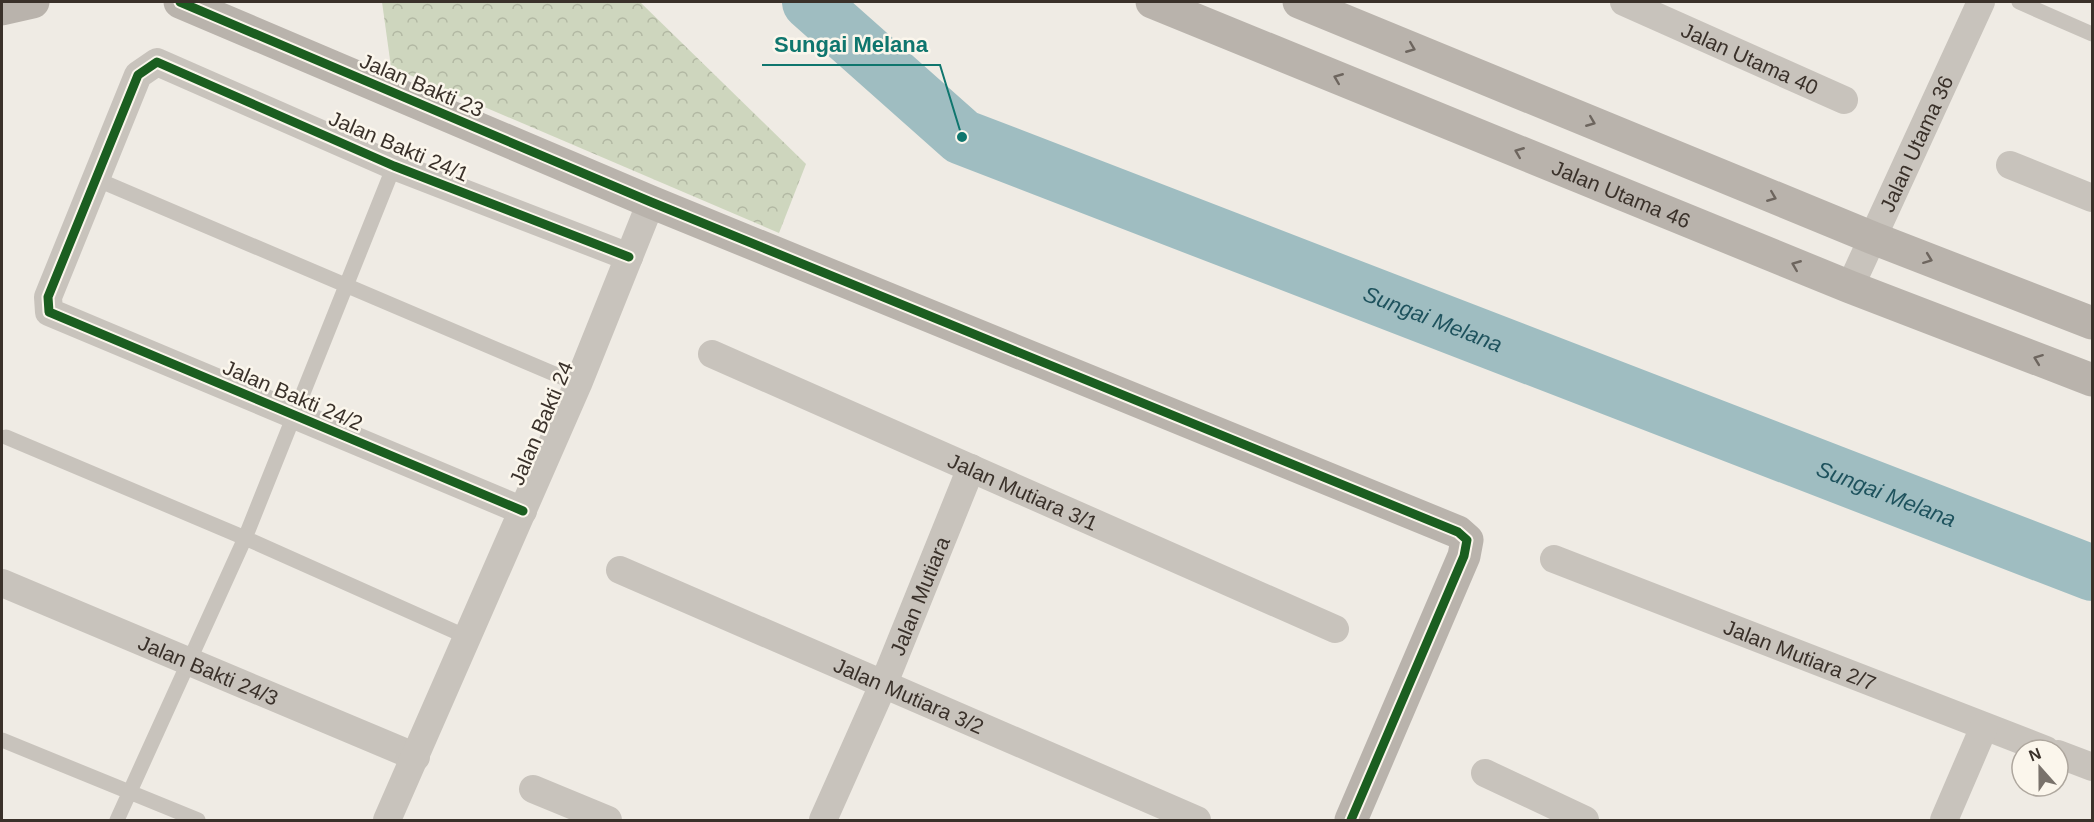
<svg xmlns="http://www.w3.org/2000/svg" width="2094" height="822" font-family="Helvetica,sans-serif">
<defs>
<pattern id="park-crowns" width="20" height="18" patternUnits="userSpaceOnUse" patternTransform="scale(1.5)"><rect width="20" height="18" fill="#ced6be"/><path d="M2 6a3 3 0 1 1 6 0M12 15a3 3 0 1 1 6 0" fill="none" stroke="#b2b8a3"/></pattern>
</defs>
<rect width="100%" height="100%" fill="#efebe4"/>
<path fill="url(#park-crowns)" d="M382 2H640L806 164 779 233 391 67Z"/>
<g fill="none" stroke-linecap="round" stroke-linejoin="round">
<path stroke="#9fbdc1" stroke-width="56" id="s1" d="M810 2 962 137 2092 573"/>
<path stroke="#c8c3bc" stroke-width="15" d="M2019 2 2092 34
M96 179 578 384
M6 437 245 538 467 637
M2 740 198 820
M117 820 245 538 394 166"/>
<g stroke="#c8c3bc" stroke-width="28">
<path id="s2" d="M1624 2 1844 100"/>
<path d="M2010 165 2092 198"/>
<path id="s3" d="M1850 287 1981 2"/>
<path id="s4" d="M712 354 1335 629"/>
<path d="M523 511 49 312 48 297 138 75 157 62 394 166 629 257"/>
<path id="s5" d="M1554 559 2046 750"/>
<path id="s6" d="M620 570 1197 820"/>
<path id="s7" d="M2 583 416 757"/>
<path d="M2058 754 2092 767"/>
<path d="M1485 773 1585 820"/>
<path d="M533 789 608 820"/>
<path d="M387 820 578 384 651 202"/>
<path id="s8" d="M823 820 884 683 971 468"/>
<path d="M1944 820 1984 727"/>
</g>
<g stroke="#b9b3ac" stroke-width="33">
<path d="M180 2 651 202 1458 532 1467 540 1464 556 1351 820"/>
<path id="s9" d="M1152 2 1850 287 2092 380"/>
<path d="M1299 2 1873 238 2092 323"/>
<path d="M2 9 33 2"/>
</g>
<g stroke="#fbf6ec" stroke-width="13">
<path id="cycleway" d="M180 2 651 202 1458 532 1467 540 1464 556 1351 820
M523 511 49 312 48 297 138 75 157 62 394 166 629 257"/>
</g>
<use href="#cycleway" stroke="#1b5e20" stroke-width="9"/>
</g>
<defs><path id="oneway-chevron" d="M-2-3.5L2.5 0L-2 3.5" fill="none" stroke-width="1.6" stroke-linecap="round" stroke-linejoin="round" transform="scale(1.5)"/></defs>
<g stroke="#6d655e">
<use href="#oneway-chevron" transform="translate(1411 48) rotate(22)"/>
<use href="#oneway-chevron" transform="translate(1338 78) rotate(-158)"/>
<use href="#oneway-chevron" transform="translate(1591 122) rotate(22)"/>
<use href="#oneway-chevron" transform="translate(1519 152) rotate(-158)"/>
<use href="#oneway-chevron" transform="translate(1772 197) rotate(22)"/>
<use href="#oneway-chevron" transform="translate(1928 259) rotate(21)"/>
<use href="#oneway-chevron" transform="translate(1796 265) rotate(-158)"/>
<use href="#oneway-chevron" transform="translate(2038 359) rotate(-159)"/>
</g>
<g text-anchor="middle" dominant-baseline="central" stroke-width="5" stroke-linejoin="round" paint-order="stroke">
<g font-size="21" fill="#3a312a" stroke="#fbf6ec">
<text stroke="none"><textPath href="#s2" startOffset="138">Jalan Utama 40</textPath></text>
<text transform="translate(422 85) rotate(23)">Jalan Bakti 23</text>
<text stroke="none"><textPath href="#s3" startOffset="158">Jalan Utama 36</textPath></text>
<text transform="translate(399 146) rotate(23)">Jalan Bakti 24/1</text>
<text stroke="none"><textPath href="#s9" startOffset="507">Jalan Utama 46</textPath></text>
<text transform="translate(293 395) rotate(23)">Jalan Bakti 24/2</text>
<text transform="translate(541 423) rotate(-67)">Jalan Bakti 24</text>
<text stroke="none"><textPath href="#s4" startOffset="340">Jalan Mutiara 3/1</textPath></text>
<text stroke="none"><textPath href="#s8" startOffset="244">Jalan Mutiara</textPath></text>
<text stroke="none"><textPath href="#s5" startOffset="264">Jalan Mutiara 2/7</textPath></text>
<text stroke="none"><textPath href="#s7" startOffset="224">Jalan Bakti 24/3</textPath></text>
<text stroke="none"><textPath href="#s6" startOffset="315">Jalan Mutiara 3/2</textPath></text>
</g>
<g font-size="22" font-style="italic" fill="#1e525d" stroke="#fbf6ec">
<text stroke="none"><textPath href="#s1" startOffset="708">Sungai Melana</textPath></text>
<text stroke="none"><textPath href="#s1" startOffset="1194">Sungai Melana</textPath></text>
</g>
</g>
<path fill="none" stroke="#0f766e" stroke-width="2" d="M962 137L940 65H762"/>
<circle fill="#0f766e" stroke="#fbf6ec" stroke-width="2" cx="962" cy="137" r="6"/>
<g font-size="22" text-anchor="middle" font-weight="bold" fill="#0f766e" stroke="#fbf6ec" stroke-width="5" stroke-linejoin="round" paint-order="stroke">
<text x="851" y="52">Sungai Melana</text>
</g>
<rect width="2094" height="822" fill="none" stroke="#3a312a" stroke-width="6"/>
<g transform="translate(2040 768) rotate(339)"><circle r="28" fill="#fbf6ec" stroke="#aea79e" stroke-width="1.5"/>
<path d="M0-4.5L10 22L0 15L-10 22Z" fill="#79726b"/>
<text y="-9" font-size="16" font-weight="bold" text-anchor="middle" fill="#3a312a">N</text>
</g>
</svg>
